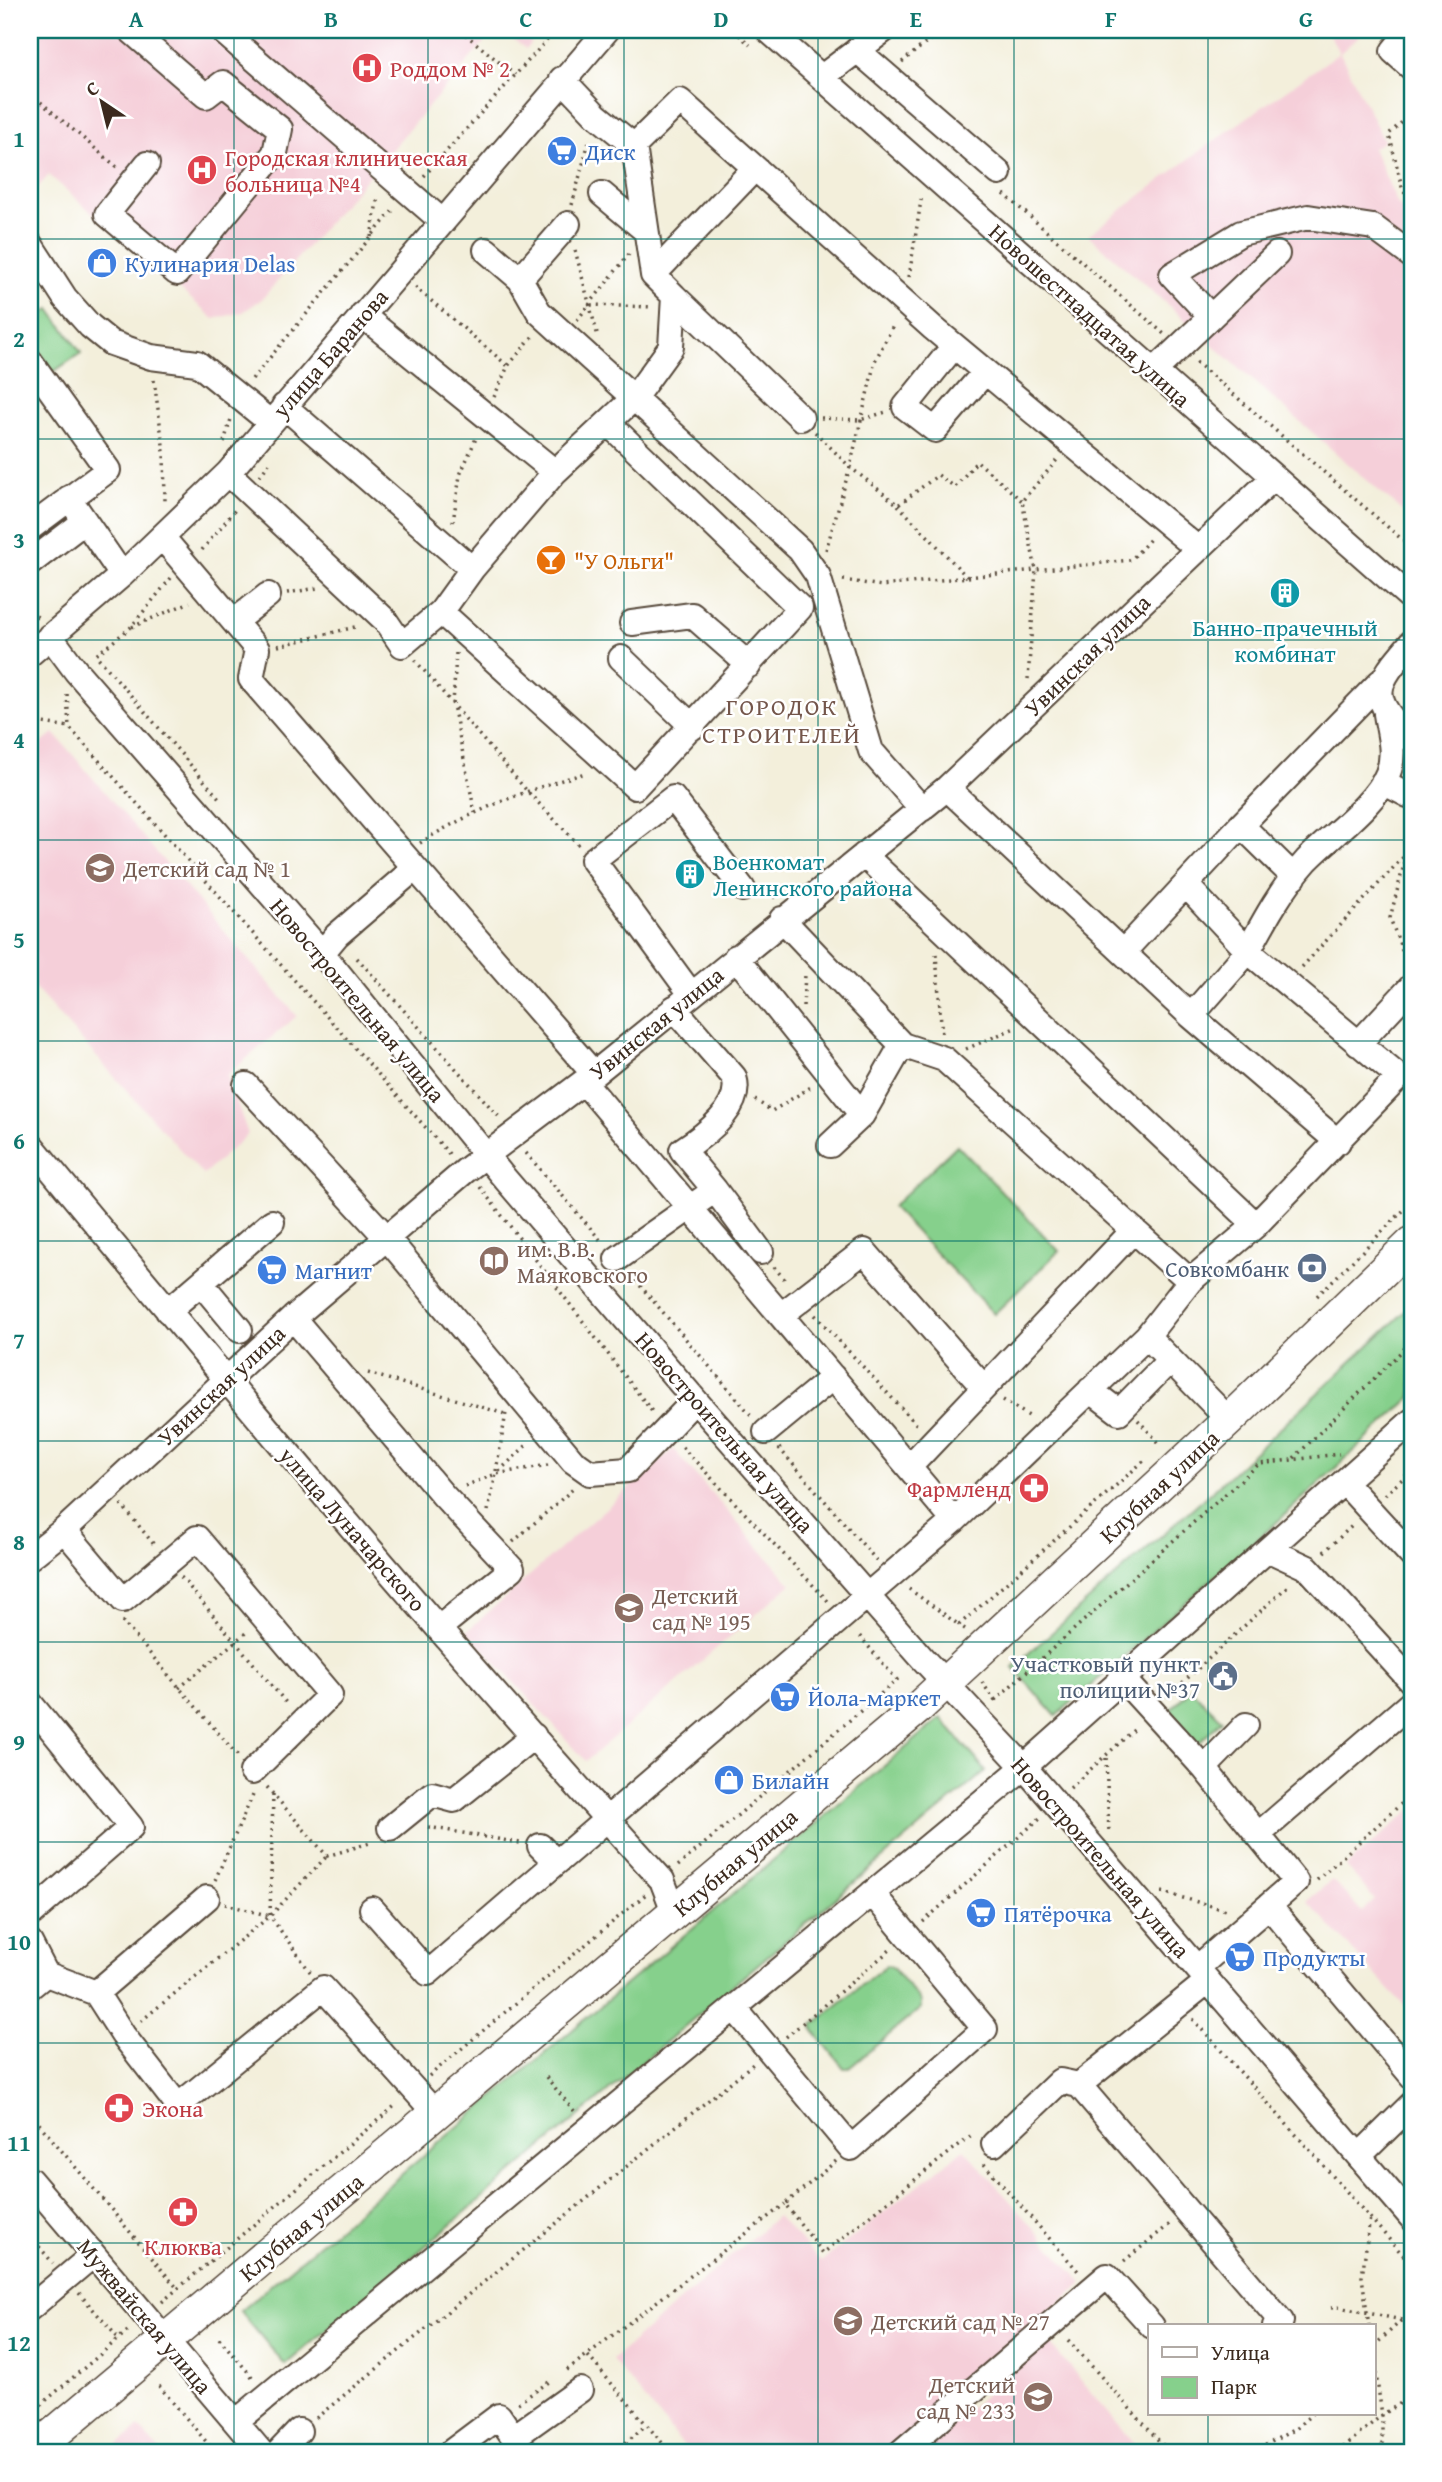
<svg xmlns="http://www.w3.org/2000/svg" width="1442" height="2482" font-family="'Gentium Book Plus',serif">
<rect width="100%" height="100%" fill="#fff"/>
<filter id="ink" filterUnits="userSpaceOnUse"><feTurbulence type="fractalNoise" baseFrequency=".0143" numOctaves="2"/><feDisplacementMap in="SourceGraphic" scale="14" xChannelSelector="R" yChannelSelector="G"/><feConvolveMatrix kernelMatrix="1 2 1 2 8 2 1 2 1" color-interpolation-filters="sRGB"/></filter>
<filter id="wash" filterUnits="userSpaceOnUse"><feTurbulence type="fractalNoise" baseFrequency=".00686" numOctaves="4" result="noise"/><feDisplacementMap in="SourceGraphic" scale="28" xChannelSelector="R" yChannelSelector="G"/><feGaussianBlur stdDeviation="1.57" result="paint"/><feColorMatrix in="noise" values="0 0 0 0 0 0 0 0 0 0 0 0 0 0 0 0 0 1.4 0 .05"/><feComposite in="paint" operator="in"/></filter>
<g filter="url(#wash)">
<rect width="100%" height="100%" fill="#f3efdb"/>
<path fill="#f5cfd9" d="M30 30H495L262 299 243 312 214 319 49 175 30 196Z
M512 30H540L526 49 510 37 514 32Z
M1320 30H1366L1340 53 1384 141 1373 148 1398 205 1412 217V520L1088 235 1201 150 1339 53 1331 37Z
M54 733 297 1016 227 1075 248 1134 203 1175 30 983V753Z
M673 1449 791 1584 586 1761 467 1631Z
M1412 1809V2014L1307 1901 1332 1880 1362 1912 1375 1900 1346 1866Z
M964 2149 1083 2283 889 2452H689L612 2360 777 2216 821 2262Z
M1048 2341 1141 2452H918Z
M139 2427 161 2452H109Z"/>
<path fill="#86d08c" stroke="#607d55" stroke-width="2" d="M50 309 81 353 53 372 30 339V323Z
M957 1145 1059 1251 994 1314 892 1207Z
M1412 1305V1397L1275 1524 1056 1716 1013 1667 1230 1475Z
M1191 1689 1222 1720 1194 1748 1163 1717Z
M941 1718 986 1771 285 2365 240 2311Z
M886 1965 892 1967 921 2002V2008L849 2068H844L814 2031 813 2025Z"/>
</g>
<g filter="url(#ink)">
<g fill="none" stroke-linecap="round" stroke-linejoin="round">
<g stroke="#57483a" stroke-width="28">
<path id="minor" d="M130 30 206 96 223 83 280 129 275 153 177 273 107 214 147 164
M221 30 442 221
M768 30 1412 599
M1410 30 1393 51 1412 68
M857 50 999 173
M822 77 884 30
M562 79 596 115 634 146 653 275 674 296 671 347 634 398 800 550 818 576 871 751 922 809
M634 146 680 101 755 168
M602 194 646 231
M30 244 65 298 90 326 111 343 151 357 197 363 270 422
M653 275 755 168 933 328 1198 549
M520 279 568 224
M674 296 801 418
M362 315 555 472
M1211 317 1172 275 1241 233 1308 217 1373 227 1412 256
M954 346 905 407 935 430 985 372
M30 361 108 470 30 528
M1153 372 1277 254
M284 406 472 569
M228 473 385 620 402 645 441 612 472 569 555 472 634 398 539 312 520 279 486 250
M69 498 122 575
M162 537 257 649 251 679 594 1074
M30 563 85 521
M441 612 635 787 800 608 608 423
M235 621 268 595
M632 623 692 615 749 665
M50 636 76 671 322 953 501 1174 695 1400 922 1658 1024 1767 1412 2218
M1412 642C1373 687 1367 696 1412 740
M30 654 122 575 228 473 607 30
M621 658 693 727
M1383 782 1408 795 1412 794
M947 788 1191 1016 1338 1142
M864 855 1256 1225
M1294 877 1241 825 1380 682
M1186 885 1248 951C1265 919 1282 888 1307 860 1330 836 1376 804 1388 773 1396 753 1389 734 1386 714
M1123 952 1241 825
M322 953 337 935 414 869
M736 957 862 1115 902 1045
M691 994 593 860 673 798 743 889
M1358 1044 1412 986
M584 1082 954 1521
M246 1085 387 1238 573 1461 590 1473 628 1470 695 1400
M30 1144C236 1393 444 1641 662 1880L675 1914
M830 1145 862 1115
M715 1190 761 1252
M617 1259 715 1190 682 1150C704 1136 744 1107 734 1077L674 1008
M1190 1281 1256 1225 1399 1077 1248 951 1191 1016
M201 1283 240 1330
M168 1311 272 1222
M781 1315 864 1251 984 1388
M293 1318 443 1495 512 1569 439 1628
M1147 1336 1229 1420
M1090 1390 1119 1412 1170 1360
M766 1432 833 1377
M909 1467 1134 1230
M1344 1482 1412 1556
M64 1530 123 1600 197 1538 330 1695 252 1772
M1269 1550 1308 1568 1412 1682
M30 1557 64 1530 293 1318 465 1171 594 1074 947 788 1273 478
M1121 1677 1204 1768 1296 1882 1197 1968
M30 1703 131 1827 30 1915
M1204 1768 1246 1725
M390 1828 432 1794 454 1800 534 1736
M1259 1834 1412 1702
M540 1846 556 1862
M1270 1907 1412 2076
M372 1909 428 1973 954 1521 1147 1336 1190 1281 944 1059 902 1045 782 919
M30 1943 46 1974 30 1987
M46 1974 96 1993 123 2035 178 2106 323 1988 436 2114
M1208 1981 1079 2085 1281 2321 1275 2326
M96 1993 207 1898
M735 2009 851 2148 985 2029 872 1893
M994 2144 1060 2081 1079 2085
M1359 2156 1412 2104
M30 2180 261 2452
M30 2308 93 2255
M236 2422 1024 1767 1412 1421
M514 2437 580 2390
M279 2452 299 2431
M451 2452 499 2416 521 2448
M901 2452 1107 2276 1152 2326"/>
</g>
<g stroke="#57483a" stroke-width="35">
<path id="major" d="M32 2452 919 1707 1229 1420 1412 1243"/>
</g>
<path stroke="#57483a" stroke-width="3.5" stroke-dasharray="2 5" stroke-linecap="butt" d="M460 30 515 75
M734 30 750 45
M902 62 942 30
M30 93 118 168
M1412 113 1389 134 1403 191 1412 200
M424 176 556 30
M1004 194 1164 334
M572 205 590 138
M371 237 378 196
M575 250 597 333
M909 277 922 194
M415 287 508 366
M589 305 629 254
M577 320 589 305 653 307
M1196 362 1412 548
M252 379 395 208
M154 380 164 452 165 501
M494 397 508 366 533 336
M821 418 860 420 886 412
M815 432 850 467 898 505 938 475 955 487 977 461 1022 501
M224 442 231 419
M260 476 272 459
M898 505 967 577
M453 522 460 475 477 436
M202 550 235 510
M826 550 850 467 875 361 894 324
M171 578 130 628 96 655 219 798
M843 580 882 586 1131 560 1152 537
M287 593 318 588
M30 612 39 618
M132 627 190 602
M278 646 359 626
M456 653 453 705 475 813
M415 660 527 791 579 845
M1028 679 1036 570 1022 501 1057 460
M67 694 69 727
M30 721 69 727 451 1156
M420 843C471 811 528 789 586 773
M765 886 776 899
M936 954 942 1037
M357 958 501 1119
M1407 964 1390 918 1407 853 1408 816
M1302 967 1406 854
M803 1006 805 975
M966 1049 1017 1027
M755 1100 772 1111 811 1087
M526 1153 603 1243
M480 1187 654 1414
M774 1267 787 1282
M631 1275 751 1415
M1317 1296 1412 1202
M815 1315 919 1427
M368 1373 505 1414
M1003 1400 1032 1418
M1138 1420 1161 1445
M682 1447 828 1601
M779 1448 877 1561
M1294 1458 1412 1341
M496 1471 506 1413
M465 1486 496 1474 548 1465
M1385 1495 1412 1470
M121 1504 156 1547
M488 1511 496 1474 529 1443
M513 1542 573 1489
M1324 1552 1354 1524
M181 1577 288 1705
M909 1589 959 1625
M122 1621 238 1756
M965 1629 959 1625 1147 1458
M982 1682 995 1701
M179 1688 248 1631
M1167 1697 1290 1584
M995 1700 1259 1464 1339 1454
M1106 1758 1109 1833
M267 1787 327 1856 373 1842
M1070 1788 1137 1727
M273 1794 270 1916 311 1973
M428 1827 520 1843
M678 1866 897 1680 857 1633
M215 1880 253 1795
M1317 1880 1412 1794
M1162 1892 1229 1911
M225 1904 270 1916
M923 1922 1040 1818
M1193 2019 1412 2265
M141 2021 270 1916 327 1856
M786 2037 890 1950
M429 2076 646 1894
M546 2077 576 2113
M30 2113 178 2289
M836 2161 785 2204 823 2253 974 2133
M984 2164 1078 2271
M30 2236 53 2263
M1124 2261 1170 2224
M79 2293 119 2339
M162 2302 397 2104
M1331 2308 1338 2307 1412 2322
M1369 2326 1362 2277 1370 2217
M219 2338 254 2379
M1068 2340 1169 2452
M1374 2346 1402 2320
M588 2356 670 2452
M1374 2359 1382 2415V2452
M567 2370 785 2204
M159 2386 215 2452
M518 2403 549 2382
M30 2414 130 2329
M316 2418 753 2064
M615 2452 646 2425
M1239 2452 1241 2439
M1253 2452 1295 2429 1312 2414
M1338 2452 1382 2415 1412 2396"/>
<use href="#minor" stroke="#fff" stroke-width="24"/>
<use href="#major" stroke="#fff" stroke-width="32"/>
</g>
</g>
<path fill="none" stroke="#0f766e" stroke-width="2" stroke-opacity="0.55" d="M234 30V2452M428 30V2452M624 30V2452M818 30V2452M1014 30V2452M1208 30V2326M30 239H1412M30 439H1412M30 640H1412M30 840H1412M30 1041H1412M30 1241H1412M30 1441H1412M30 1642H1412M30 1842H1412M30 2043H1412M30 2243H1412M1208 2414V2452"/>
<defs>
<g id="hospital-disc" transform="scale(1.575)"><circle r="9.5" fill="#e0444e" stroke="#fff"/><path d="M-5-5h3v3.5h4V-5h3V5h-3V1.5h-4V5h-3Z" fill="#fff"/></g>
<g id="supermarket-disc" transform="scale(1.575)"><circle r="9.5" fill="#3f7fe0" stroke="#fff"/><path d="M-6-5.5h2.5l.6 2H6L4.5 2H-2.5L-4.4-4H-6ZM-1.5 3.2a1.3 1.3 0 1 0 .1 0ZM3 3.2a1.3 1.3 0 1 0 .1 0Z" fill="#fff"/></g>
<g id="shop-disc" transform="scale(1.575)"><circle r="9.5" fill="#3f7fe0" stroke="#fff"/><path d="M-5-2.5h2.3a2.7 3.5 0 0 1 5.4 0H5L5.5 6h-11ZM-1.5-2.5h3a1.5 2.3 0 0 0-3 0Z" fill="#fff"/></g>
<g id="bar-disc" transform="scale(1.575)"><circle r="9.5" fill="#e8710a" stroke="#fff"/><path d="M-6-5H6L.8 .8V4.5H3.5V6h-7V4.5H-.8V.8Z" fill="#fff"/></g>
<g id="building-disc" transform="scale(1.575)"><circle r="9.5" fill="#0f9aa8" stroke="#fff"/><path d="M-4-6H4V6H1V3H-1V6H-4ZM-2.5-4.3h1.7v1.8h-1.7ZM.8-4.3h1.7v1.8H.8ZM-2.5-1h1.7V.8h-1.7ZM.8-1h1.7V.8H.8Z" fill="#fff"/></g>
<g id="school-disc" transform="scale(1.575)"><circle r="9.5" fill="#8d6e63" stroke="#fff"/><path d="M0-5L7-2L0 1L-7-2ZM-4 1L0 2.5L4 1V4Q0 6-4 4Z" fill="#fff"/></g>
<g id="library-disc" transform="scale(1.575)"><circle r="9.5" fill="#8d6e63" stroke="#fff"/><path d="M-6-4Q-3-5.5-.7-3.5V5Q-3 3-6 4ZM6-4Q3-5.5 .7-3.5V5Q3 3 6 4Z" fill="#fff"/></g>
<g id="bank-disc" transform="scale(1.575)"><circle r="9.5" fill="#5c6f8a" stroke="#fff"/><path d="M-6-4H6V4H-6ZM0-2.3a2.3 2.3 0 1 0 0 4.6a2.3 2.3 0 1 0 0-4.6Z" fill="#fff"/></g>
<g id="pharmacy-disc" transform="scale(1.575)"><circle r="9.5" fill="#e0444e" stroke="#fff"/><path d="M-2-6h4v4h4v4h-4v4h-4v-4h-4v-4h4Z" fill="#fff"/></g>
<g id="civic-disc" transform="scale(1.575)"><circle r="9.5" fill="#5c6f8a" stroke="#fff"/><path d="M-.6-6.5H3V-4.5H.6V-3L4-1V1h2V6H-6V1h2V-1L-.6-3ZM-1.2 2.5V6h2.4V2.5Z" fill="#fff"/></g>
</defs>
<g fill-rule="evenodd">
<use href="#hospital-disc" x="367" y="68"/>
<use href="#supermarket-disc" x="562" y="151"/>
<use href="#hospital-disc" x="202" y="170"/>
<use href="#shop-disc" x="102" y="263"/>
<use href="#bar-disc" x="551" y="560"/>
<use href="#building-disc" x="1285" y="593"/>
<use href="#school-disc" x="100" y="868"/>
<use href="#building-disc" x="690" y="874"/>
<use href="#library-disc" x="494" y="1261"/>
<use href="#bank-disc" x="1312" y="1268"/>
<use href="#supermarket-disc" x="272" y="1270"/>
<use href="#pharmacy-disc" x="1034" y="1488"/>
<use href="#school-disc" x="629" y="1608"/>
<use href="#civic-disc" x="1223" y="1676"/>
<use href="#supermarket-disc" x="785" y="1697"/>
<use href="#shop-disc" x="729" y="1780"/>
<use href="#supermarket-disc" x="981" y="1913"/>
<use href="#supermarket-disc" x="1240" y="1957"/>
<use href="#pharmacy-disc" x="119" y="2108"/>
<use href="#pharmacy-disc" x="183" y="2212"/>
<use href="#school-disc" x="848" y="2321"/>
<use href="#school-disc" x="1038" y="2397"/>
</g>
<g text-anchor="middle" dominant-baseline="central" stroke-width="5" stroke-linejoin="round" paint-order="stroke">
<g font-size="23" fill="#be3a42" stroke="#fff" text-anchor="start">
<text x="390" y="68">Роддом № 2</text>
<text x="225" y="157">Городская клиническая<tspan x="225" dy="26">больница №4</tspan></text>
<text x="1011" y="1488" text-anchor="end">Фармленд</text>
<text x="142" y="2108">Экона</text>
<text x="183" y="2246" text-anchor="middle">Клюква</text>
</g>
<g font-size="23" fill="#366cbe" stroke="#fff" text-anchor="start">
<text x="585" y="151">Диск</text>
<text x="125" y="263">Кулинария Delas</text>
<text x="295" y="1270">Магнит</text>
<text x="808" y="1697">Йола-маркет</text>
<text x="752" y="1780">Билайн</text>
<text x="1004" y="1913">Пятёрочка</text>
<text x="1263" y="1957">Продукты</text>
</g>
<g font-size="23" fill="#3b2a1e" stroke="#fff">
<text transform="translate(1090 315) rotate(42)">Новошестнадцатая улица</text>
<text transform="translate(330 353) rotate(-49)">улица Баранова</text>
<text transform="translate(1087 655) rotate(-44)">Увинская улица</text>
<text transform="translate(358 1000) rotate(50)">Новостроительная улица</text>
<text transform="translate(656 1023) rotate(-39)">Увинская улица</text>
<text transform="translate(221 1385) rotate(-43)">Увинская улица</text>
<text transform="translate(725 1432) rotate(49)">Новостроительная улица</text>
<text transform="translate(1159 1486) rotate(-43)">Клубная улица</text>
<text transform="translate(353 1529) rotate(49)">улица Луначарского</text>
<text transform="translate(1101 1857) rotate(49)">Новостроительная улица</text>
<text transform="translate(735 1862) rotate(-40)">Клубная улица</text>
<text transform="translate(301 2227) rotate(-40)">Клубная улица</text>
<text transform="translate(145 2316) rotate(50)">Мужвайская улица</text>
</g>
<g font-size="23" fill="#c56008" stroke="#fff" text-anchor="start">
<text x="574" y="560">"У Ольги"</text>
</g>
<g font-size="23" fill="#0d838f" stroke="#fff">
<text x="1285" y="627">Банно-прачечный<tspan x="1285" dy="26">комбинат</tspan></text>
<text x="713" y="861" text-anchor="start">Военкомат<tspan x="713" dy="26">Ленинского района</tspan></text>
</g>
<g font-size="23" fill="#785e54" stroke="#fff" text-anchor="start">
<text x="123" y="868">Детский сад № 1</text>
<text x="517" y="1248">им. В.В.<tspan x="517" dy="26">Маяковского</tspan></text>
<text x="652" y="1595">Детский<tspan x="652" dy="26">сад № 195</tspan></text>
<text x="871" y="2321">Детский сад № 27</text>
<text x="1015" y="2384" text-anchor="end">Детский<tspan x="1015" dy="26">сад № 233</tspan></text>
</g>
<g font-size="23" fill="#4e5e75" stroke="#fff" text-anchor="end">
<text x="1289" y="1268">Совкомбанк</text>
<text x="1200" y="1663">Участковый пункт<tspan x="1200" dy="26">полиции №37</tspan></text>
</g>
<g font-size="24" letter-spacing="2" fill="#74564b" stroke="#fff">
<text x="782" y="706">ГОРОДОК<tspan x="782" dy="28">СТРОИТЕЛЕЙ</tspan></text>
</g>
</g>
<rect width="1442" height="2482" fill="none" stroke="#fff" stroke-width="77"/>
<rect x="1148" y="2324" width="228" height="91" fill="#ffffff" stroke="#b1aaa5" stroke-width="2"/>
<rect x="1162" y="2347" width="35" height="10" fill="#ffffff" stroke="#b1aaa5" stroke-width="2"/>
<text x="1211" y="2360" font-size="21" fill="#3b2a1e">Улица</text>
<rect x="1162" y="2377" width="35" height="21" fill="#86d08c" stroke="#b1aaa5" stroke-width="2"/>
<text x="1211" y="2394" font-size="21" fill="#3b2a1e">Парк</text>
<g transform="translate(102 102) rotate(325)" stroke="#ffffff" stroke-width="5" paint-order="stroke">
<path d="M0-5L12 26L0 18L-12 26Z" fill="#3b2a1e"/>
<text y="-10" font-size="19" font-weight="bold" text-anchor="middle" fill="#3b2a1e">С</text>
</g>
<rect x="38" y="38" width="1366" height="2406" fill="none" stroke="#0f766e" stroke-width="2.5"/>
<g font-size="23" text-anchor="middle" font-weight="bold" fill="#0f766e">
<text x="136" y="27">A</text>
<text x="331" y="27">B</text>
<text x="526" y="27">C</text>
<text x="721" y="27">D</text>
<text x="916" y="27">E</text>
<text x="1111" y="27">F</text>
<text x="1306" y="27">G</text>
<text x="19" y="147">1</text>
<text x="19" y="347">2</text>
<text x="19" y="548">3</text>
<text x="19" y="748">4</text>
<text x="19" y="948">5</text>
<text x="19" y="1149">6</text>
<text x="19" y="1349">7</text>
<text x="19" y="1550">8</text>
<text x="19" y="1750">9</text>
<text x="19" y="1950">10</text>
<text x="19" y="2151">11</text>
<text x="19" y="2351">12</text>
</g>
</svg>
